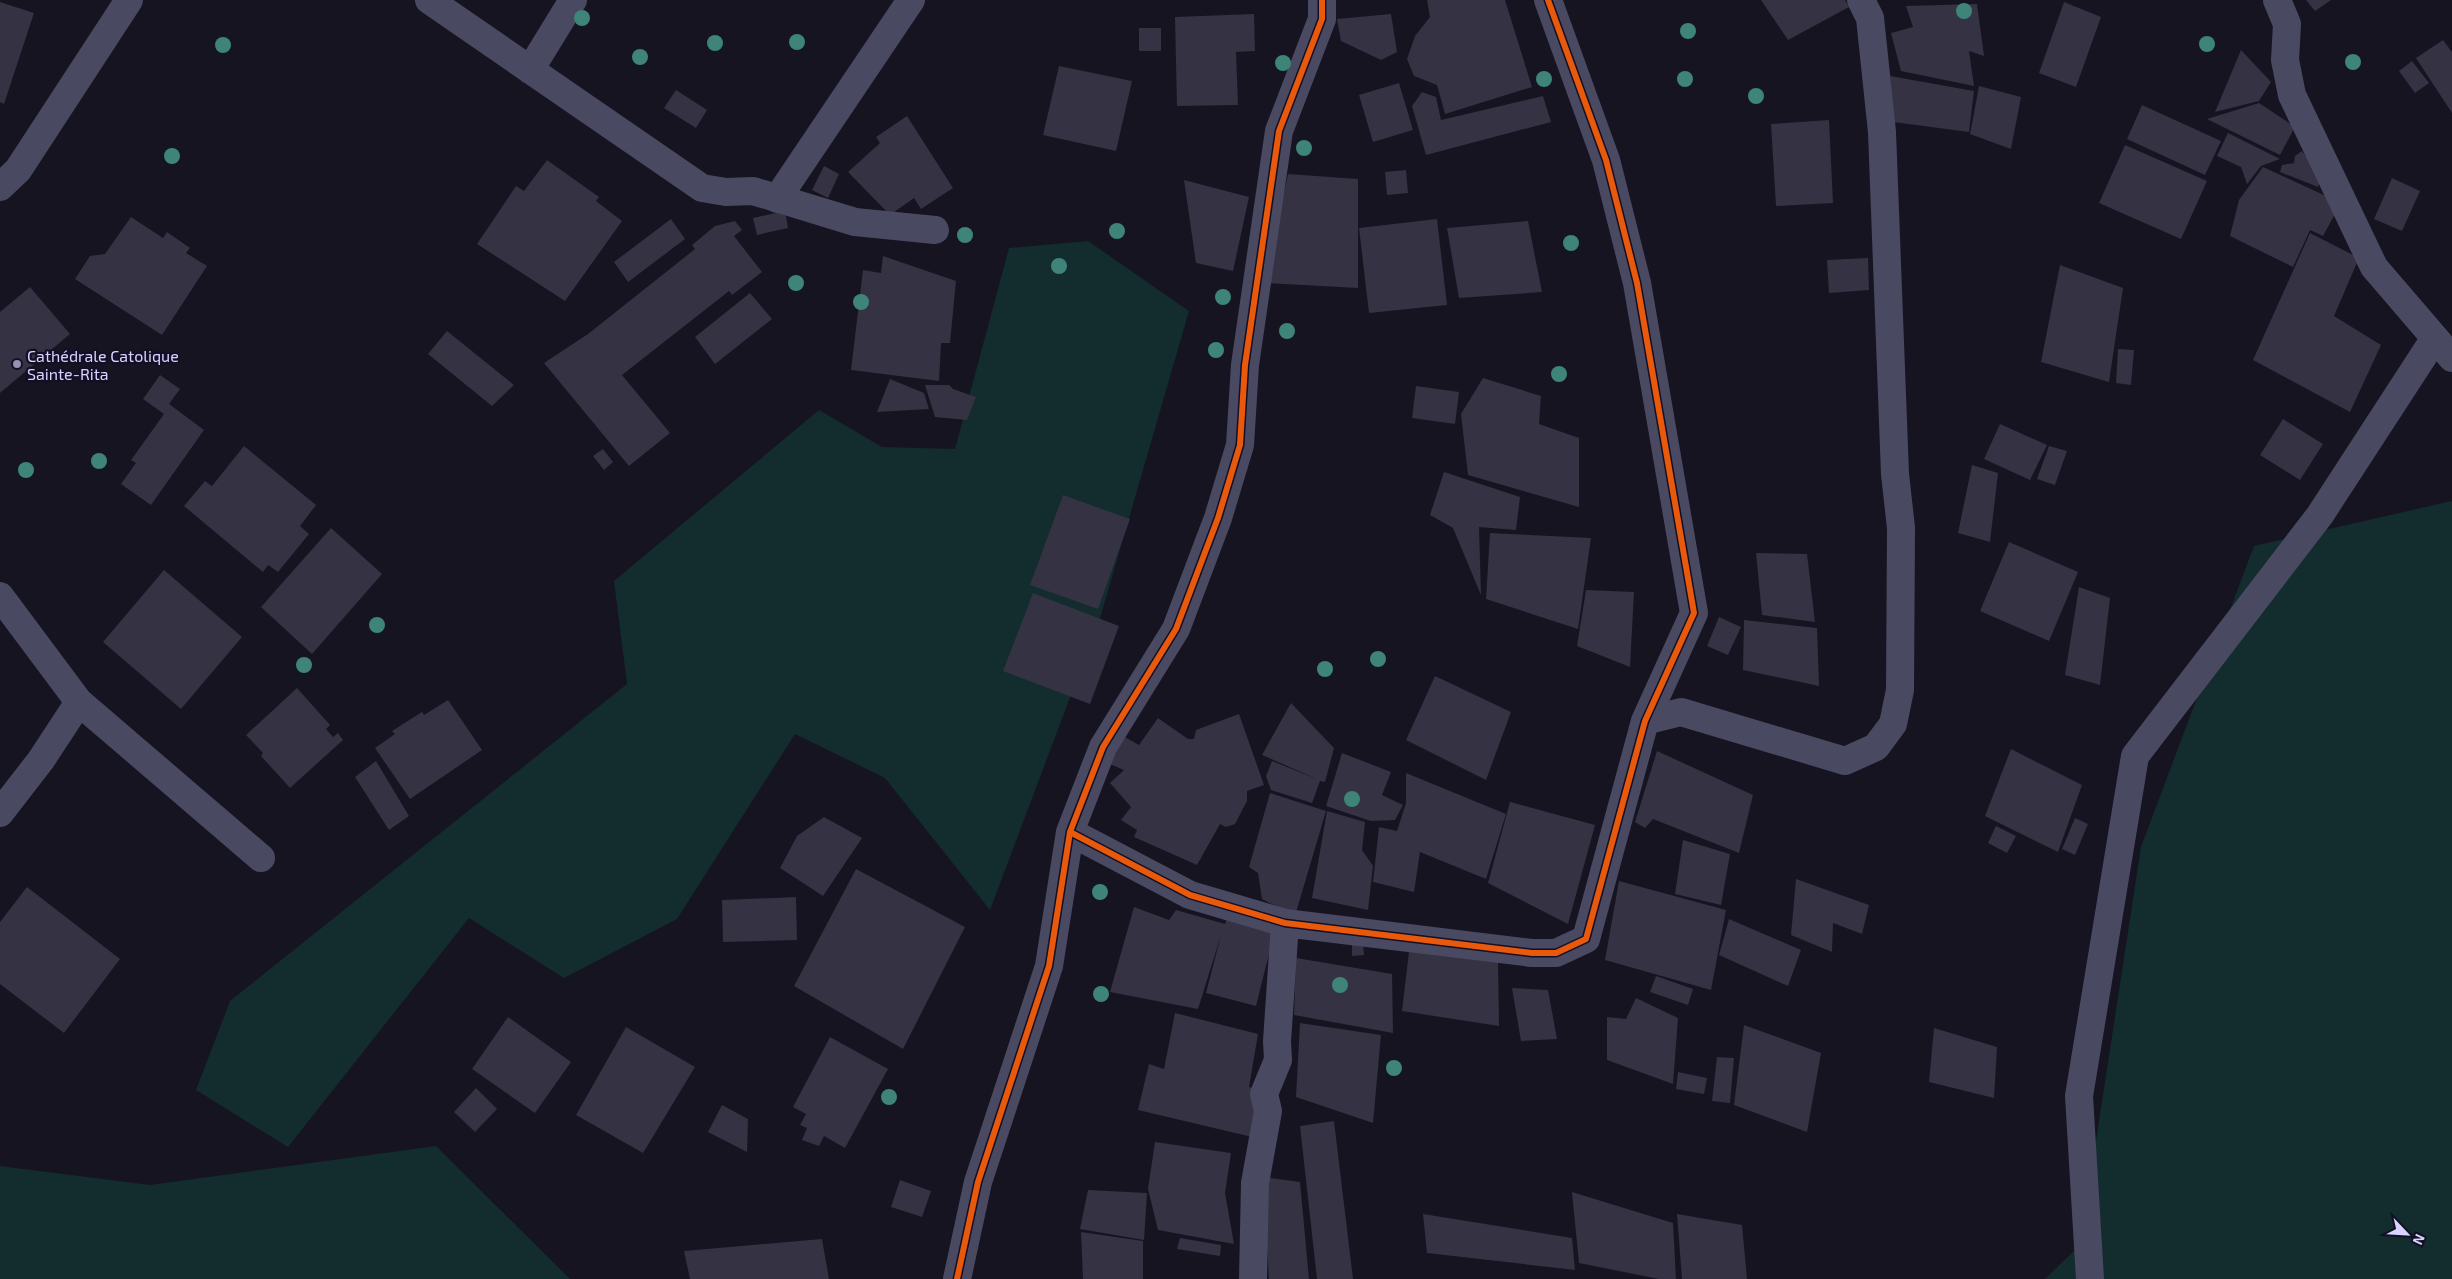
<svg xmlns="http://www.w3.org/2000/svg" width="2452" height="1279" font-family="'Exo 2',sans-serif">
<rect width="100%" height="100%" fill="#161421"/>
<path fill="#132c2d" d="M1088 241 1189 311 1101 615 990 910 885 778 795 734 677 919 564 978 469 918 288 1147 196 1090 230 1001 627 684 614 581 819 410 882 447 955 449 1009 248Z
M2452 501V1279H2045L2080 1245 2141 847 2254 546Z
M436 1146 570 1279H0V1166L150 1185Z"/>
<path fill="#343243" d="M1427 0H1505L1532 87 1445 114 1437 85 1414 76 1407 59 1415 36 1430 17Z
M1761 0H1845L1849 7 1788 40Z
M2306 0H2331L2315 11Z
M0 2 34 13 4 104 0 102Z
M2064 2 2101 17 2076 87 2039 73Z
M1977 4 1984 56 1969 51 1974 86 1901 71 1891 33 1913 27 1906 6Z
M1254 14 1255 51 1236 52 1238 105 1177 106 1175 17Z
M1391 14 1397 52 1381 60 1341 41 1337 19Z
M1139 28H1161V51H1139Z
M2443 40 2452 52V113L2416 58Z
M2241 50 2271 82 2259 101 2215 112Z
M2412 61 2429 83 2415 93 2399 71Z
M1059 66 1132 81 1116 151 1043 135Z
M1890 76 1974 91 1969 132 1893 122Z
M1399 83 1413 130 1373 142 1359 95Z
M1979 86 2021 97 2011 149 1970 134Z
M676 90 707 110 696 128 664 108Z
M1422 92 1436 97 1441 120 1543 96 1551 122 1426 155 1412 106Z
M2259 103 2295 127 2280 155 2207 119Z
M2142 105 2221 141 2205 175 2127 139Z
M907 116 953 188 921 209 914 198 890 215 848 172 880 143 876 137Z
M1829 120 1833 203 1776 206 1771 124Z
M2228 133 2280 159 2261 166 2247 184 2241 167 2217 156Z
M2125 145 2207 181 2181 239 2099 203Z
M2302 151 2321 177 2318 187 2280 172 2282 165 2294 163 2295 156Z
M547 160 599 197 596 201 622 221 565 301 477 244 516 186 524 191Z
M824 166 839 174 828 198 812 190Z
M2263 167 2341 203 2323 236 2310 230 2293 267 2230 236 2239 200Z
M1406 170 1408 193 1387 195 1385 172Z
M1288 174 1358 179V288L1265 283Z
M2392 178 2420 191 2402 231 2374 219Z
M1184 180 1249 197 1233 271 1196 263Z
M785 211 788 228 757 235 753 218Z
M131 217 163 238 167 232 190 248 186 253 207 266 162 335 75 279 90 256 105 254Z
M671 219 685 239 628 282 614 262Z
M1437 219 1447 305 1369 313 1359 228Z
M735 221 742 230 734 236 762 272 732 295 729 291 622 375 670 433 629 466 544 363 588 334 695 249 692 245 715 226Z
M1528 221 1542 292 1459 298 1447 228Z
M2310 233 2359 258 2334 316 2381 345 2350 412 2253 360Z
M883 256 956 281 950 343H941L939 381 851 370 863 270 881 273Z
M1868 258 1869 290 1829 293 1827 260Z
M2060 265 2123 288 2109 382 2041 362Z
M30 287 70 334 0 393V312Z
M750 293 772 319 715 364 695 337Z
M447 331 514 385 492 406 428 354Z
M2118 349 2134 350 2131 385 2116 383Z
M160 375 180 389 169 404 204 430 151 505 121 484 136 463 131 460 164 414 143 399Z
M1483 378 1541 396 1539 424 1579 438V507L1468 475 1461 414Z
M890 379 924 393 929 409 877 412Z
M925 385H949L953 389 976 397 967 420 935 417Z
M1416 386 1459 392 1455 424 1412 418Z
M2283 419 2323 444 2300 480 2260 455Z
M2000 424 2047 445 2030 480 1984 459Z
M244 446 316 505 300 526 309 534 278 572 268 565 263 572 184 506 205 481 212 486Z
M2049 446 2067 451 2055 485 2037 479Z
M603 449 613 462 604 470 593 456Z
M1972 465 1998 473 1990 542 1958 533Z
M1444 472 1520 497 1516 530 1479 527 1481 595 1453 528 1430 515Z
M1063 495 1130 519 1098 609 1030 585Z
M331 528 382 574 312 654 261 607Z
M1490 533 1591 538 1578 629 1486 599Z
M2009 542 2078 572 2049 641 1980 611Z
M1756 553 1807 554 1815 622 1762 615Z
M164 570 242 637 181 709 103 642Z
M2079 587 2110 598 2100 685 2065 675Z
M1586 590 1634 592 1630 667 1577 646Z
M1033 593 1119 626 1090 704 1003 671Z
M1719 617 1741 627 1728 655 1707 646Z
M1744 620 1817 628 1819 686 1743 670Z
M1435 676 1511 712 1486 780 1406 740Z
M297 688 330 725 326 729 333 737 338 733 343 740 290 788 261 756 263 753 246 735Z
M448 700 482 750 410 799 375 748 395 734 392 731 422 712 424 715Z
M1291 703 1334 748 1325 782 1320 781 1312 803 1271 790 1266 776 1272 761 1317 779 1262 755Z
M1239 714 1264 785 1247 791V801L1235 824 1226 827 1220 824 1197 865 1134 837 1137 830 1121 820 1131 807 1110 783 1124 770 1110 764 1123 736 1139 745 1158 718 1188 739H1194L1196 730Z
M2011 749 2082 785 2058 852 1985 816Z
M1657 751 1753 795 1739 853 1653 819 1645 828 1635 822Z
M1342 753 1391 772 1382 795 1403 805 1395 820 1371 821 1326 806Z
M376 761 409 816 389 830 355 777Z
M1406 773 1506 814 1486 879 1420 852 1414 892 1373 882 1379 827 1397 831 1406 803Z
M1270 793 1326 811 1295 916 1262 899 1258 873 1249 867Z
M1510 802 1595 825 1568 924 1488 883Z
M1327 811 1365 822 1362 850 1373 866 1368 910 1312 898Z
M824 817 862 838 823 896 780 868 797 836Z
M2075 818 2088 824 2075 855 2062 849Z
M1996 826 2016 836 2007 853 1988 843Z
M1683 840 1730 854 1721 905 1675 894Z
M856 869 965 927 903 1049 794 986Z
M1796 879 1869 905 1862 934 1833 923 1832 952 1791 935Z
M1619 881 1726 910 1711 990 1605 960Z
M27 887 120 959 64 1033 0 984V922Z
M796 897 797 940 723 942 722 900Z
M1134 907 1169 920 1176 910 1225 924 1227 918 1275 930 1256 1006 1206 993 1221 935 1198 1009 1110 992Z
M1729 919 1801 950 1788 986 1719 955Z
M1352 941H1363L1364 955 1352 956Z
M1410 943 1498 959 1499 1026 1402 1011Z
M1296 958 1392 974 1393 1033 1294 1015Z
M1656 976 1693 989 1688 1005 1650 992Z
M1512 988 1548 990 1557 1039 1521 1041Z
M1636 998 1678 1018 1673 1084 1607 1060V1017L1626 1019Z
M1175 1013 1258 1034 1249 1087 1263 1091 1252 1137 1138 1110 1149 1064 1164 1069Z
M508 1017 571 1062 535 1113 472 1069Z
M1300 1023 1381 1035 1373 1123 1296 1097Z
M1744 1025 1821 1053 1807 1132 1734 1105Z
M626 1027 695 1067 643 1153 576 1115Z
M1934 1028 1997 1047 1994 1098 1929 1082Z
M830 1037 888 1069 845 1148 824 1136 819 1146 802 1140 807 1128 800 1125 806 1114 793 1107Z
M1717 1057 1734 1058 1730 1103 1712 1101Z
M1678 1072 1707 1078 1704 1094 1676 1089Z
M476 1088 497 1109 475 1132 454 1112Z
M722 1105 748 1119 747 1152 708 1132Z
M1334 1121 1353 1279H1317L1300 1126Z
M1155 1142 1231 1153 1225 1193 1234 1244 1158 1230 1148 1189Z
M1263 1177 1300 1182 1309 1279H1269Z
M900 1180 931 1191 922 1217 891 1207Z
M1088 1190 1147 1193 1144 1240 1080 1229Z
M1572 1192 1673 1223 1676 1279H1659L1579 1263Z
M1423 1214 1572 1238 1575 1270 1427 1253Z
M1677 1214 1742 1225 1747 1279H1682Z
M1081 1232 1143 1241V1279H1083Z
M1180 1238 1221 1245 1220 1256 1177 1249Z
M822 1239 829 1279H690L684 1251Z"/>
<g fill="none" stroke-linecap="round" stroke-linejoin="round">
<path stroke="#4a4962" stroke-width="28" d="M429 0 702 188 726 192 753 191 855 222 935 230
M2277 0 2287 24 2285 60 2292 95 2374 267 2452 358
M530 70 573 0
M0 187 18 170 129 0
M777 199 911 0
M0 596 79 702 261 858
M1645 721 1681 712 1845 761 1876 747 1893 724 1900 690 1901 528 1895 474 1882 132 1870 18 1861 0
M0 813 41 760 79 702
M1070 832 1190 895 1285 923 1532 953H1556L1586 939 1645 721 1694 613 1637 283 1606 160 1548 0
M957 1279 978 1182 1049 966 1070 832 1103 747 1176 629 1218 518 1240 445 1245 365 1279 131 1322 19V0
M1253 1279 1255 1183 1268 1111 1264 1094 1278 1060 1277 1041 1285 923
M2090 1279 2079 1096 2135 756 2320 515 2435 338"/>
<g stroke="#130f26" stroke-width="9">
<path id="cycleway" d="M1070 832 1190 895 1285 923 1532 953H1556L1586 939 1645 721 1694 613 1637 283 1606 160 1548 0
M957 1279 978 1182 1049 966 1070 832 1103 747 1176 629 1218 518 1240 445 1245 365 1279 131 1322 19V0"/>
</g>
<use href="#cycleway" stroke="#e8590c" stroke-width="6"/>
</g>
<g fill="#3e8478">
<circle cx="1964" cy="11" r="8"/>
<circle cx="582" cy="18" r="8"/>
<circle cx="1688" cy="31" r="8"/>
<circle cx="797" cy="42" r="8"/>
<circle cx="715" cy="43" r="8"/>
<circle cx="2207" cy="44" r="8"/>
<circle cx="223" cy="45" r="8"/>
<circle cx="640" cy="57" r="8"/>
<circle cx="2353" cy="62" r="8"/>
<circle cx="1283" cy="63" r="8"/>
<circle cx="1544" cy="79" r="8"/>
<circle cx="1685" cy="79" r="8"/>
<circle cx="1756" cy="96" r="8"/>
<circle cx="1304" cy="148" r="8"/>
<circle cx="172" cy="156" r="8"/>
<circle cx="1117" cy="231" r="8"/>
<circle cx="965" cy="235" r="8"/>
<circle cx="1571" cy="243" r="8"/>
<circle cx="1059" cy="266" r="8"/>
<circle cx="796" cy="283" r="8"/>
<circle cx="1223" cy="297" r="8"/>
<circle cx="861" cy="302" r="8"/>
<circle cx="1287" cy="331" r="8"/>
<circle cx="1216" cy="350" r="8"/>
<circle cx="1559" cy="374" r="8"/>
<circle cx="99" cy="461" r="8"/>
<circle cx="26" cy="470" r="8"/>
<circle cx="377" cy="625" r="8"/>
<circle cx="1378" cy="659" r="8"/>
<circle cx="304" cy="665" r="8"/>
<circle cx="1325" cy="669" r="8"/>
<circle cx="1352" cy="799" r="8"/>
<circle cx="1100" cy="892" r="8"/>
<circle cx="1340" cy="985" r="8"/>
<circle cx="1101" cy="994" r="8"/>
<circle cx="1394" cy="1068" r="8"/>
<circle cx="889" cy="1097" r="8"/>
</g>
<circle fill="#9591b1" stroke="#130f26" stroke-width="2" cx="17" cy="364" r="5"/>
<g text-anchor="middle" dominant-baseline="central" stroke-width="4.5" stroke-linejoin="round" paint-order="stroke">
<g font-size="16" fill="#d9d4ff" stroke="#130f26" text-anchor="start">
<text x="27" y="355">Cathédrale Catolique<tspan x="27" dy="18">Sainte-Rita</tspan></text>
</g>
</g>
<g transform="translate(2407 1234) rotate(115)" stroke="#130f26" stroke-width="4" paint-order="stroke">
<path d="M0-4L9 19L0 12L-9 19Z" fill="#d9d4ff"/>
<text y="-8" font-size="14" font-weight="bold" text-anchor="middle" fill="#d9d4ff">N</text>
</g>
</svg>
